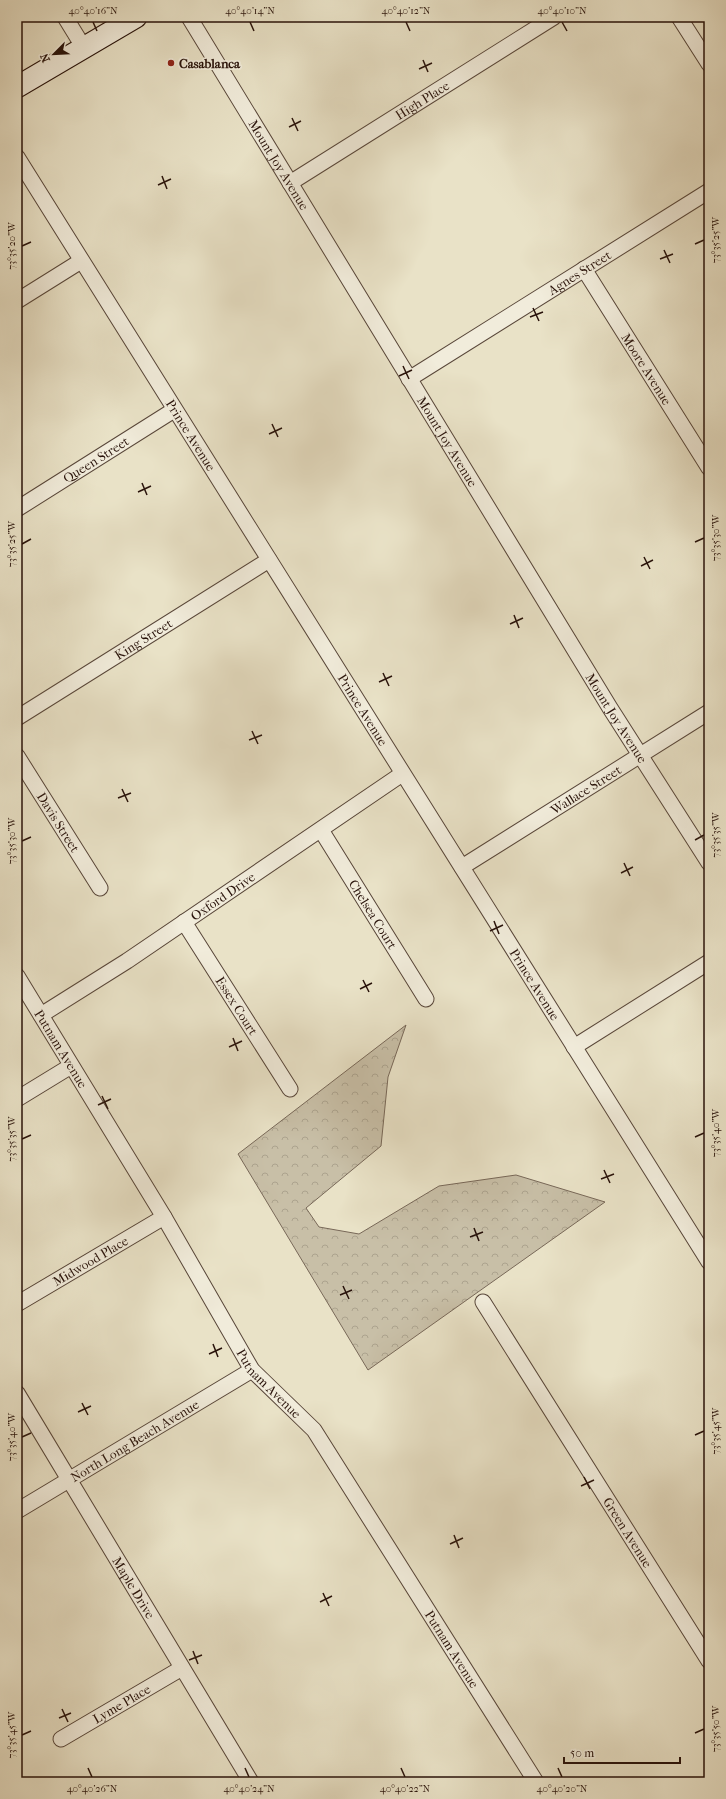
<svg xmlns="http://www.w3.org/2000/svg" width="726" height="1799" font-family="'IM FELL French Canon',serif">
<defs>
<pattern id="forest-crowns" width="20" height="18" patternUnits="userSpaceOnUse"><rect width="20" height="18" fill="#c8bfa7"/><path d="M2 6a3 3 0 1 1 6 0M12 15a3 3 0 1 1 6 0" fill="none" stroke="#aca38e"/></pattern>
</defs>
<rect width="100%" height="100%" fill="#e9e2c7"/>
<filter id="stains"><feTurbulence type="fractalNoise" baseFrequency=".005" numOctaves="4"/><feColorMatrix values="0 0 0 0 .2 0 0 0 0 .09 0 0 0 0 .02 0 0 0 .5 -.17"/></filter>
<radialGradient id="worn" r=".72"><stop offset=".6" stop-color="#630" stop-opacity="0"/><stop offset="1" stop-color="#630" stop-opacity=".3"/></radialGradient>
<path fill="url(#forest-crowns)" stroke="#786858" d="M406 1025 388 1077 381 1146 306 1208 319 1227 359 1234 439 1186 516 1175 605 1202 368 1370 238 1154Z"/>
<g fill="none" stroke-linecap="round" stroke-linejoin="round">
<g stroke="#584639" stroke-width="17">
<g id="minor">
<path d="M65 17 84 48"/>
<path id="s1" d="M189 17 610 708 709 863"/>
<path d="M679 17 709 64"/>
<path id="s2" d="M17 157 709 1262"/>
<path id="s3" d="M290 183 554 17"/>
<path id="s4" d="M584 269 709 468"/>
<path d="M17 301 81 261"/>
<path id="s5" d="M409 379 709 191"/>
<path id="s6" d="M17 509 174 410"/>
<path id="s7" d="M17 718 269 560"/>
<path id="s8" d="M17 756 100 888"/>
<path id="s9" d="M321 830 426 999"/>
<path id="s10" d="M462 867 709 712"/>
<path id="s11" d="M184 922 290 1089"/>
<path id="s12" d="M17 976 164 1217 252 1370 314 1430 536 1782"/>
<path id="s13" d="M41 1015 127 961 402 774"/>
<path d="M574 1047 709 962"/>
<path d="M17 1099 71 1066"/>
<path id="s14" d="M483 1302 709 1661"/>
<path id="s15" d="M17 1304 164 1217"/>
<path id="s16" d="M17 1393 251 1782"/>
<path id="s17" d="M17 1511 252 1370"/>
<path id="s18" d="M61 1739 182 1668"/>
</g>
</g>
<g stroke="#28120a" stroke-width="23">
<path id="secondary" d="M17 87 136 17"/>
</g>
<use href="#minor" stroke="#f1ecdb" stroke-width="15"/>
<use href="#secondary" stroke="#f1ecdb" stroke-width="21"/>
</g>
<path fill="none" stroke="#28120a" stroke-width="1.5" d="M93 22 97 31M250 22 254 31M406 22 410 31M562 22 567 31M423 60 428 72M419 69 432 63M292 118 298 131M289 127 301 121M162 176 167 189M158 185 171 179M695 244 704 240M22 246 31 242M664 250 670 263M660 259 673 254M533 308 539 321M530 317 543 312M403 366 409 379M399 376 412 370M272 424 278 437M269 434 282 428M142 483 147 495M138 492 151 486M695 542 704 538M22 544 31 539M644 557 650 569M641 566 653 560M514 615 519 628M510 624 523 618M383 673 389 686M379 682 392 676M252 731 258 744M249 740 262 735M122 789 128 802M118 798 131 793M695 840 704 835M22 841 31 837M624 863 630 876M621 873 633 867M494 921 499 934M490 931 503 925M363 980 369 992M360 989 372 983M233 1038 238 1051M229 1047 242 1041M102 1096 108 1109M98 1105 111 1099M695 1137 704 1133M22 1139 31 1135M604 1170 610 1183M601 1179 614 1174M474 1228 479 1241M470 1237 483 1232M343 1286 349 1299M340 1295 352 1290M213 1344 218 1357M209 1354 222 1348M82 1403 88 1415M78 1412 91 1406M695 1435 704 1431M22 1437 31 1433M584 1477 590 1489M581 1486 594 1480M454 1535 459 1548M450 1544 463 1538M323 1593 329 1606M320 1602 332 1596M193 1651 198 1664M189 1660 202 1655M62 1709 68 1722M59 1718 71 1713M695 1733 704 1729M22 1735 31 1731M88 1768 92 1777M245 1768 249 1777M401 1768 405 1777M558 1768 562 1777"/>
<circle fill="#8f2418" stroke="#f1ecdb" stroke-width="1.5" cx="171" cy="63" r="4"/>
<g text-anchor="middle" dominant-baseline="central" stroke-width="3.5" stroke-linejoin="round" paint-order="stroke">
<g font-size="13" font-weight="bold" fill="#28120a" stroke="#f1ecdb" text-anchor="start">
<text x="179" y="63">Casablanca</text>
</g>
<g font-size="13" fill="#28120a" stroke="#f1ecdb">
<text stroke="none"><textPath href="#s3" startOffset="156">High Place</textPath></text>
<text stroke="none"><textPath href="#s1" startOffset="173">Mount Joy Avenue</textPath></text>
<text stroke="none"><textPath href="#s5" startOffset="201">Agnes Street</textPath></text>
<text stroke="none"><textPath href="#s4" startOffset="118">Moore Avenue</textPath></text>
<text stroke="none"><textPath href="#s2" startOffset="328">Prince Avenue</textPath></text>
<text stroke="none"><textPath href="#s1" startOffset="497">Mount Joy Avenue</textPath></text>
<text stroke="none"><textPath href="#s6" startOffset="93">Queen Street</textPath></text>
<text stroke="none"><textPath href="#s7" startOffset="149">King Street</textPath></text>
<text stroke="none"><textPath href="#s2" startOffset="652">Prince Avenue</textPath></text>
<text stroke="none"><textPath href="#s1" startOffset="821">Mount Joy Avenue</textPath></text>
<text stroke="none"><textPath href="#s10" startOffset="146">Wallace Street</textPath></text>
<text stroke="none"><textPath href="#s8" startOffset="78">Davis Street</textPath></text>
<text stroke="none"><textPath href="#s13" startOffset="217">Oxford Drive</textPath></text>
<text stroke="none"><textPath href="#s9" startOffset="99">Chelsea Court</textPath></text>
<text stroke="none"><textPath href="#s2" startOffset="976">Prince Avenue</textPath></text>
<text stroke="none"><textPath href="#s11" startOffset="99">Essex Court</textPath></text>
<text stroke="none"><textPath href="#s12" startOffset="85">Putnam Avenue</textPath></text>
<text stroke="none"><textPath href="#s15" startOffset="85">Midwood Place</textPath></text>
<text stroke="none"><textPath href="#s12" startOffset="480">Putnam Avenue</textPath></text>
<text stroke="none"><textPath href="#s17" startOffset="137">North Long Beach Avenue</textPath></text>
<text stroke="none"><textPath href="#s14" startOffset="272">Green Avenue</textPath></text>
<text stroke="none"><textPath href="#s16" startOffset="227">Maple Drive</textPath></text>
<text stroke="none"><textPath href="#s12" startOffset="804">Putnam Avenue</textPath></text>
<text stroke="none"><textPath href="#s18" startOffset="70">Lyme Place</textPath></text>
</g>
</g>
<rect width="726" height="1799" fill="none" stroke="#e9e2c7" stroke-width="44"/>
<g transform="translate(54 54) rotate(246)" stroke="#f1ecdb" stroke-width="3" paint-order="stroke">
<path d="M0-3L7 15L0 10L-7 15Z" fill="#28120a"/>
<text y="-6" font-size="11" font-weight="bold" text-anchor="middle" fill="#28120a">N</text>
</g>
<path d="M564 1757v6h116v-6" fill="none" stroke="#28120a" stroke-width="2"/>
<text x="570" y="1757" font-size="12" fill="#28120a" stroke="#f1ecdb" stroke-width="3" paint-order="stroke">50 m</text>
<rect x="22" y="22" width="682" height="1755" fill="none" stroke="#28120a" stroke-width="1.5"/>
<g font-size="10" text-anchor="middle" fill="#28120a">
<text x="93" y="14">40°40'16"N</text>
<text x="250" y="14">40°40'14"N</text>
<text x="406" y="14">40°40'12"N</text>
<text x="562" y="14">40°40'10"N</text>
<text transform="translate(715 240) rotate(-90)" y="4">73°35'25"W</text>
<text transform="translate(11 246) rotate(-90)" y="4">73°35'20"W</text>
<text transform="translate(715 538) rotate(-90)" y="4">73°35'30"W</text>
<text transform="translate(11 544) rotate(-90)" y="4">73°35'25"W</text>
<text transform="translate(715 835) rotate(-90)" y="4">73°35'35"W</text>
<text transform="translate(11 841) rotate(-90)" y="4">73°35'30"W</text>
<text transform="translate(715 1133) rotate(-90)" y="4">73°35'40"W</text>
<text transform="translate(11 1139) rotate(-90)" y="4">73°35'35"W</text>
<text transform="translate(715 1431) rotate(-90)" y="4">73°35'45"W</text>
<text transform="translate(11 1437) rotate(-90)" y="4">73°35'40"W</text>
<text transform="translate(715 1729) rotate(-90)" y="4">73°35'50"W</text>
<text transform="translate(11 1735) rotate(-90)" y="4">73°35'45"W</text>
<text x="92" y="1792">40°40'26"N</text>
<text x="249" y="1792">40°40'24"N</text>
<text x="405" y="1792">40°40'22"N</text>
<text x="562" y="1792">40°40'20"N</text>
</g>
<rect width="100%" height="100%" filter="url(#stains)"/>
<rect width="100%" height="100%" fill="url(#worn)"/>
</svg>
